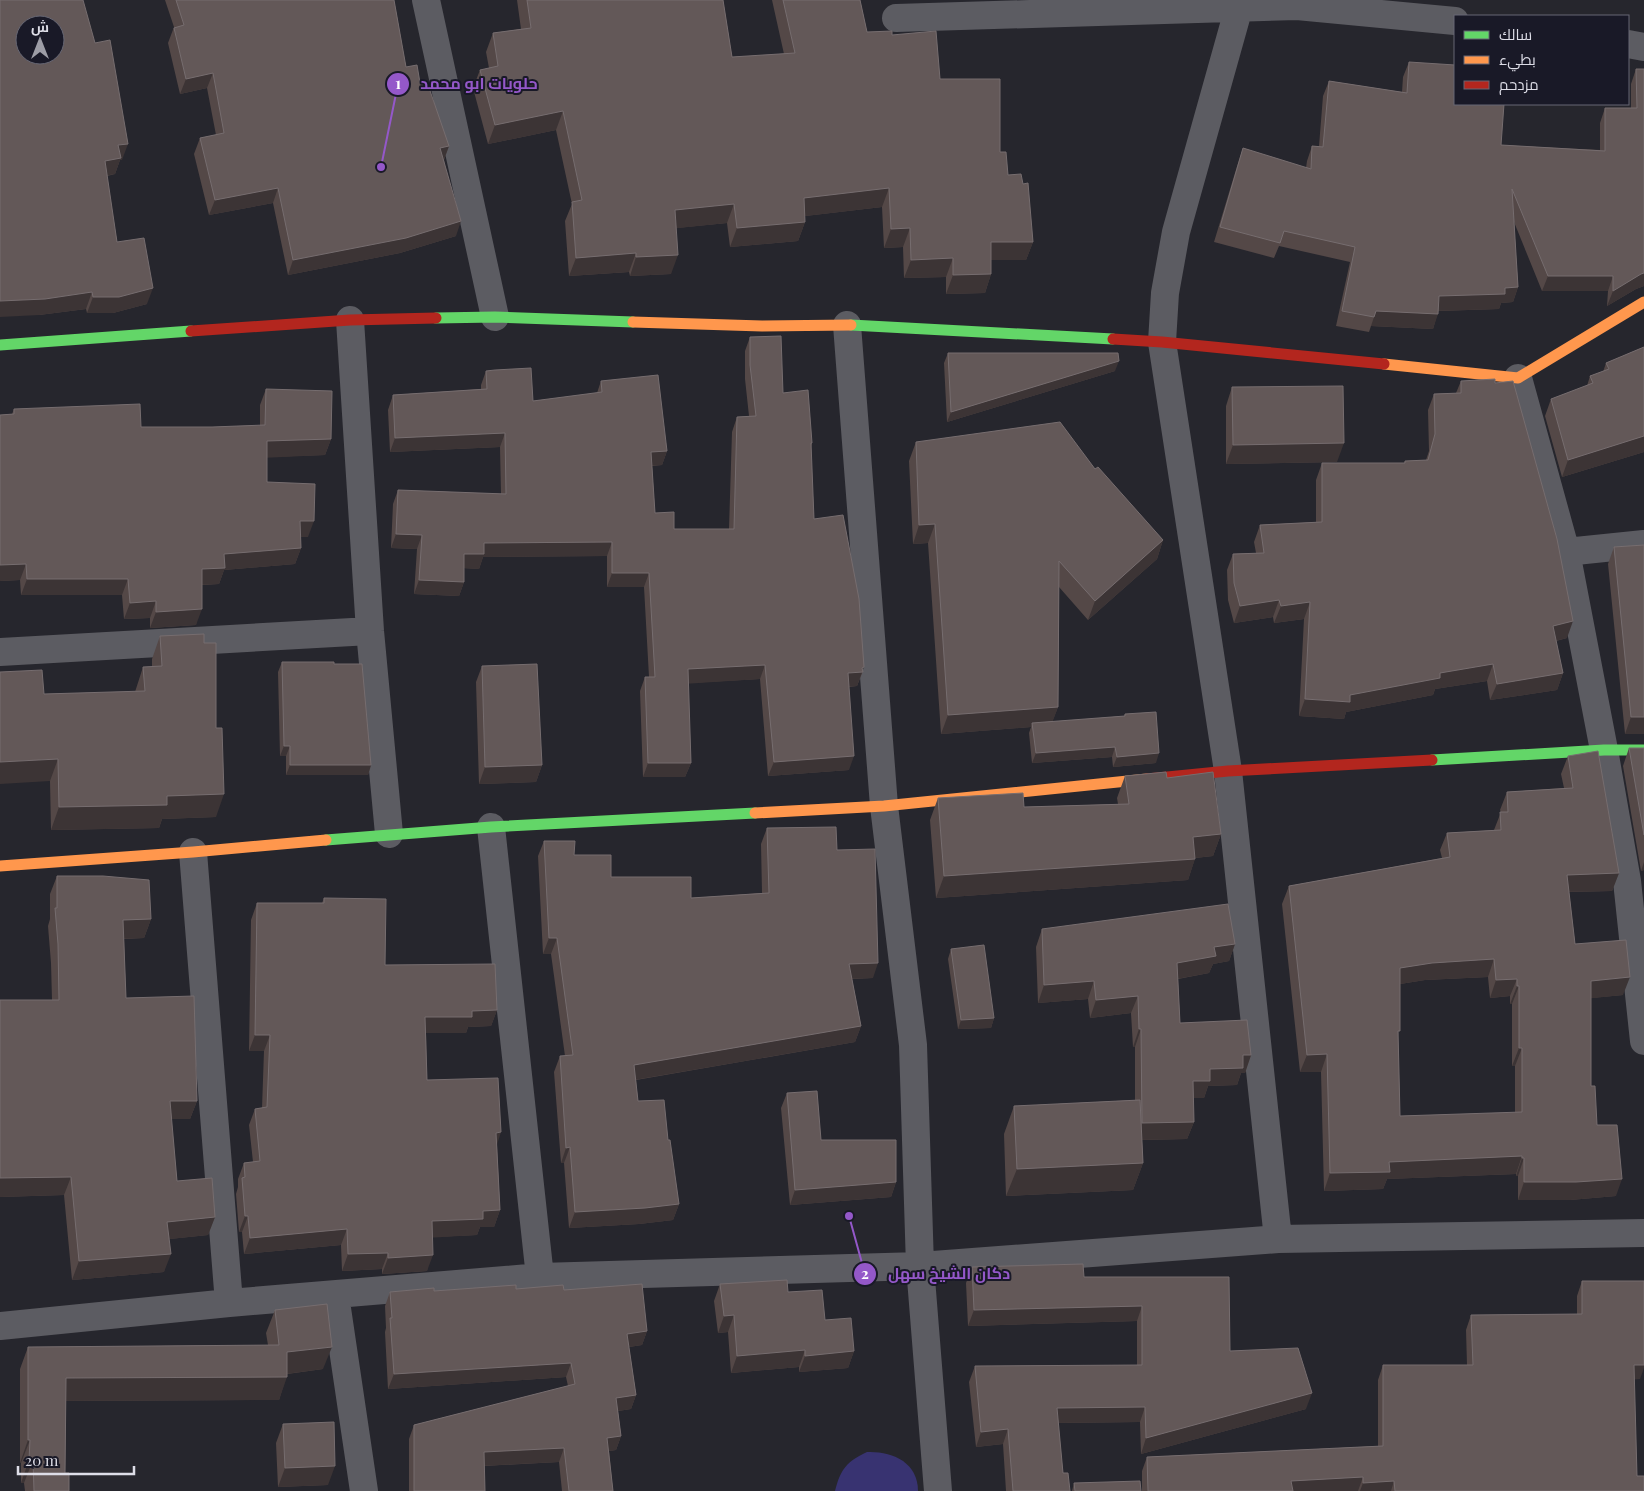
<svg xmlns="http://www.w3.org/2000/svg" width="1644" height="1491" font-family="'Playfair Display',Cairo,serif">
<rect width="100%" height="100%" fill="#26262d"/>
<path fill="#383371" d="M867 1452C892 1451 918 1462 918 1491H835C840 1470 847 1461 867 1452Z"/>
<g fill="none" stroke-linecap="round" stroke-linejoin="round">
<path stroke="#5c5c62" stroke-width="28" d="M426 0 495 317
M1241 0 1176 232 1165 293 1162 342 1228 771 1278 1239
M896 18 1297 6 1455 21
M1628 44 1644 47
M350 320 370 631 389 834
M847 325 884 806 913 1045 920 1266 938 1491
M1518 378 1566 552 1604 750 1627 881 1644 1041
M1566 552 1644 544
M0 652 370 631
M491 827 540 1277
M193 852 229 1303
M335 1295 364 1491
M0 1326 229 1303 540 1277 920 1266 1278 1239 1644 1233"/>
<path stroke="#63d668" stroke-width="11" d="M436 318 495 317 633 322
M851 325 1113 339
M0 345 191 331
M1432 760 1604 750H1644
M326 840 491 827 755 813"/>
<path stroke="#ff974d" stroke-width="11" d="M633 322 762 326 851 325
M1384 364 1518 378 1644 302
M755 813 884 806 1147 779
M0 866 193 852 326 840"/>
<path stroke="#b3261e" stroke-width="11" d="M191 331 350 320 436 318
M1113 339 1162 342 1384 364
M1147 779 1228 771 1432 760"/>
</g>
<path fill="#544847" fill-rule="evenodd" d="M0 0 122 160H120L115 174 107 176 117 242 147 304 113 313H87L86 309 39 315Z
M165 0H394L406 67 420 83 449 146 444 160 456 236 400 253 288 275 273 203 209 215 194 154 200 138 216 135 207 88 180 94 168 43 174 27Z
M517 0H723L732 57 784 54 772 0H860L867 32 892 35 940 79 1000 152 1008 175 1023 184 1033 242 1026 260H991V274L985 293 946 294V277L904 278 903 247 884 248 882 207 805 216V222L798 241 730 247 727 223 676 228 671 274 630 276 629 272 569 276 565 221 572 204 556 130 488 144 473 88 480 70 489 68 486 52 493 33 521 29Z
M1409 62 1501 145 1600 150V123L1605 108H1631V84L1636 69H1644V286L1636 289 1607 306 1608 291H1542L1514 222 1518 287 1513 302 1501 303 1499 309 1438 311 1433 329 1371 326 1369 332 1336 326 1350 262 1279 246 1274 258 1214 242 1238 163 1243 148 1306 168 1307 161 1312 146H1319L1323 96 1329 81 1402 92 1403 77Z
M750 337 812 443 811 447 814 519 863 671 857 686 849 687V770L768 776 760 679 688 683 691 763 685 777H643L640 691 645 677H649L644 587H607V556L483 557 479 569 464 568V582L459 596 414 594 417 549 391 548 393 504 398 490 501 494 500 447 390 452 388 410 393 395 481 389V385L486 371 533 401 597 393 601 381 667 451 662 465 652 466 655 513 674 529H729L732 432 737 417 749 416 745 379V351Z
M1644 347V452L1562 477 1545 416 1551 399 1587 386 1590 376 1603 372 1606 363Z
M948 353 1115 371 947 422 944 363Z
M1461 381 1495 383 1567 638 1556 641 1563 673 1557 690 1490 700 1487 681 1435 689 1433 695 1346 712 1344 719 1299 716 1304 619 1274 623 1273 617 1234 623 1228 600 1227 570 1233 554 1256 553 1254 542 1260 525 1316 522V480L1322 463H1404L1405 461 1426 460 1429 451 1428 410 1434 394 1456 393Z
M1232 387 1337 462 1226 464V406Z
M266 389 331 439 325 455 267 457V482L308 537H301V548L295 564 224 570 219 584 202 585 196 625 150 628V618L124 619 122 595H21L20 580 0 581V415L12 414 14 409 141 427H212L260 426V405Z
M916 442 1095 469 1163 540 1157 559 1088 620 1059 587 1058 707 1052 722 1124 716 1125 714 1156 763 1113 767 1112 757 1032 763 1029 733 1031 727 941 734 928 543 913 544 909 461Z
M1614 547 1644 734H1625L1608 564Z
M160 636 204 643 216 817 162 819 159 828 51 830 50 781 44 694 135 692 143 667H152V659Z
M282 662 334 664 371 765 368 775H286V756H280L278 672Z
M482 666 542 765 536 782 479 784 476 682Z
M1629 748H1644V870L1641 871 1623 766Z
M1568 756 1619 873 1612 891 1569 892 1575 944 1623 995 1591 998V1086L1597 1125 1616 1196 1570 1200H1518V1176H1516V1174L1387 1179 1383 1189 1324 1191 1321 1072H1300L1282 904 1289 886 1442 858 1440 850 1447 833 1494 830 1501 812 1500 810 1507 792 1564 788 1561 774ZM1488 977 1490 998 1510 996V1004H1512V1066H1515V1113L1400 1116 1398 1038 1400 984 1425 980Z
M1125 776 1167 778 1221 834 1213 856 1195 858 1188 880 936 898 930 820 938 798 1024 807 1118 804 1117 798Z
M767 828 837 850 873 978 852 979 861 1026 855 1042 636 1080 638 1101 668 1140 679 1204 673 1220 639 1224 569 1228 564 1163H561L554 1072 560 1056H565L551 954H543L538 856 544 841 574 855 611 877 691 898 762 893 761 844Z
M57 876 151 919 144 938 124 939 126 998 197 1101 190 1119H171L177 1181 215 1217 208 1235 169 1239 164 1272 72 1280 64 1195 0 1197V1000H52L51 963 48 926 50 919V894Z
M324 898 385 965 497 1010 491 1026 468 1027 466 1033H426L427 1080 497 1145 500 1210 494 1227H480L477 1235 433 1237 427 1271 382 1274V1269L342 1271 341 1245 244 1254 242 1232H239L236 1194 238 1187V1179L244 1163 253 1162 249 1125 255 1109 262 1108 264 1051H249L251 920 257 903H322Z
M1042 929 1235 944 1229 961 1213 964 1209 973 1178 979 1180 1023 1251 1055 1245 1073H1241L1237 1085 1208 1086 1204 1098H1193L1194 1122 1187 1139 1142 1140 1143 1163 1133 1190 1006 1196 1004 1134 1014 1106 1135 1100V1047H1133L1131 1013 1090 1018 1088 999 1038 1003 1036 947Z
M951 949 994 1018 991 1028 958 1029 948 959Z
M787 1093 821 1140 896 1182 891 1197 790 1205 781 1108Z
M972 1267 1084 1277 1230 1351 1306 1409 1141 1454 1140 1422 1058 1423 1063 1473 1070 1491H1006L1003 1444 976 1447 969 1382 975 1366 1137 1365V1321L968 1326 966 1283Z
M1582 1281 1640 1379H1634L1637 1476 1644 1491H1142V1471L1147 1457 1378 1446V1380L1383 1365H1467L1466 1330 1471 1315 1577 1314V1296Z
M720 1284 788 1292 825 1320 854 1351 848 1368 799 1372V1367L731 1373 728 1332 718 1333 714 1301Z
M516 1289 564 1290 647 1331 642 1345 629 1347 636 1395 631 1409 618 1411 621 1436 616 1450 609 1451 613 1491H562L559 1462 484 1466 485 1491H409V1439L414 1425 568 1386 566 1377 388 1389 385 1332 386 1328 385 1306 390 1292Z
M275 1310 323 1369 287 1374 279 1400 66 1401 65 1473 69 1491H25L24 1483H21V1463H20V1369L28 1347 268 1345 266 1333Z
M283 1424 328 1485 278 1487 276 1443Z
M1074 1483 1141 1491H1072Z"/>
<path fill="#3c3435" d="M213 73 207 88 180 94 186 79Z
M563 111 556 130 488 144 495 125Z
M128 144 122 160H120L115 174 99 177 105 161 118 145Z
M449 146 443 162 440 148Z
M278 188 273 203 209 215 215 200Z
M889 188 882 207 797 217 804 198Z
M734 204 727 223 669 229 675 210Z
M461 221 456 236 400 253 288 275 293 260Z
M805 222 798 241 730 247 737 228Z
M910 228 903 247 884 248 891 229Z
M991 242H1033L1026 260H985Z
M636 253 629 272 569 276 576 258Z
M678 255 671 274 630 276 636 257Z
M953 258 946 277 904 278 911 260Z
M1644 273V286L1636 289 1607 306 1613 291 1641 274Z
M991 274 985 293 946 294 953 275Z
M1548 276H1613L1608 291H1542Z
M1518 287 1513 302 1501 303 1499 309 1434 311 1439 296 1505 288Z
M153 288 147 304 113 313H87L93 297Z
M92 292 86 309 39 315 0 317V301Z
M1376 311 1438 314 1433 329 1371 326Z
M1119 361 1115 371 947 422 951 412Z
M505 433 500 447 390 452 395 438Z
M1644 436V452L1562 477 1568 460Z
M331 439 325 455 261 458 267 441Z
M1344 443 1337 462 1226 464 1233 445Z
M667 451 662 465 645 466 651 452Z
M300 521H314L308 537H294Z
M935 524 928 543 913 544 919 525Z
M396 534 422 535 417 549 391 548Z
M1163 540 1157 559 1088 620 1095 601Z
M612 542 607 556 483 557 479 569 459 568 464 554 484 543Z
M301 548 295 564 224 570 219 584 196 585 202 569 224 554Z
M26 564 20 580 0 581V565Z
M612 573H649L644 587H607Z
M27 579H128L122 595H21Z
M419 580 464 582 459 596 414 594Z
M1279 600 1273 617 1234 623 1240 606Z
M156 601 150 618 124 619 130 603Z
M1310 602 1304 619 1274 623 1281 606Z
M202 609 196 625 150 628 156 612Z
M1573 621 1567 638 1547 643 1553 626Z
M1493 664 1487 681 1435 689 1433 695 1346 712 1344 719 1299 716 1305 699 1350 695 1440 673Z
M765 665 760 679 683 684 688 669Z
M864 667 857 686 843 687 848 673Z
M1563 673 1557 690 1490 700 1497 684Z
M1058 707 1051 726 1032 723 1031 727 941 734 948 715Z
M1631 717H1644V734H1625Z
M284 746H290L286 756H280Z
M1115 747 1112 757 1032 763 1036 753Z
M1159 753 1156 763 1113 767 1117 757Z
M854 756 849 770 768 776 774 762Z
M58 759 50 781 0 784V762Z
M648 763H691L685 777H643Z
M290 765H371L368 775H286Z
M542 765 536 782 479 784 485 767Z
M224 794 216 817 162 819 159 828 51 830 59 807 167 796Z
M1221 834 1213 856 1185 859 1193 837Z
M1195 859 1188 880 936 898 944 876Z
M1644 862V870L1641 871Z
M1619 873 1612 891 1561 892 1567 875Z
M151 919 144 938 116 939 123 920Z
M549 938H557L551 954H543Z
M1235 944 1229 961 1213 964 1209 973 1171 980 1177 963 1214 947Z
M1494 959 1488 977 1425 980 1394 985 1400 968 1432 963Z
M878 963 873 978 844 979 849 964Z
M1630 977 1623 995 1584 999 1591 981Z
M1517 979 1510 996 1490 998 1496 980Z
M1094 981 1088 999 1038 1003 1044 985Z
M1517 986H1519L1512 1004H1510Z
M1138 996 1131 1013 1090 1018 1096 1000Z
M497 1010 491 1026 468 1027 466 1033H419L425 1017 472 1011Z
M994 1018 991 1028 958 1029 961 1020Z
M861 1026 855 1042 628 1081 634 1065Z
M1139 1029H1141L1135 1047H1133Z
M255 1035H270L264 1051H249Z
M1519 1048H1522L1515 1066H1512Z
M1327 1054 1321 1072H1300L1307 1055Z
M1243 1055H1251L1245 1073H1241L1237 1085 1208 1086 1204 1098H1187L1193 1081 1210 1069Z
M170 1101H197L190 1119H163Z
M1194 1122 1187 1139 1136 1140 1142 1123Z
M501 1132 496 1148V1133Z
M570 1147 564 1163H561L566 1148Z
M1522 1156 1516 1174 1387 1179 1383 1189 1324 1191 1330 1173 1389 1162Z
M1522 1158H1524L1518 1176H1516Z
M1143 1163 1133 1190 1006 1196 1017 1169Z
M71 1177 64 1195 0 1197V1178Z
M1622 1179 1616 1196 1570 1200H1518L1524 1182Z
M896 1182 891 1197 790 1205 795 1190Z
M679 1204 673 1220 639 1224 569 1228 575 1212Z
M500 1210 494 1227H480L477 1235 426 1238 432 1221 483 1211Z
M245 1216H248L242 1232H239Z
M215 1217 208 1235 161 1240 167 1222Z
M347 1229 341 1245 244 1254 250 1238Z
M388 1253 382 1269 342 1271 348 1254Z
M171 1254 164 1272 72 1280 79 1261Z
M433 1255 427 1271 382 1274 388 1258Z
M1142 1306 1137 1321 968 1326 974 1310Z
M734 1315 728 1332 718 1333 724 1316Z
M647 1331 642 1345 622 1348 627 1334Z
M332 1347 323 1369 278 1375 287 1352Z
M805 1350 799 1367 731 1373 737 1356Z
M854 1351 848 1368 799 1372 805 1356Z
M571 1363 566 1377 388 1389 394 1374Z
M1634 1365H1644V1368L1640 1379 1628 1380Z
M287 1377 279 1400 58 1401 66 1378Z
M1312 1393 1306 1409 1141 1454 1146 1438Z
M636 1395 631 1409 611 1412 616 1398Z
M1145 1407 1140 1422 1051 1423 1057 1408Z
M1008 1429 1003 1444 976 1447 981 1432Z
M621 1436 616 1450 602 1452 607 1438Z
M28 1440H30L21 1463H20Z
M564 1448 559 1462 479 1466 484 1452Z
M29 1460H33L24 1483H21Z
M335 1466 328 1485 278 1487 285 1468Z
M1363 1477 1358 1491H1288L1291 1481Z
M1394 1481 1391 1491H1360L1363 1483Z"/>
<path fill="#635858" stroke="#766d6f" fill-rule="evenodd" d="M0 0H83L95 43 110 40 128 144 118 145 121 158 105 161 117 242 144 238 153 288 119 297H93L92 292 45 299 0 301ZM25 25H55V55H25Z
M176 0H394L406 67 417 65 420 83 427 82 449 146 440 148 461 221 406 238 293 260 278 188 215 200 200 138 224 133 213 73 186 79 174 28 184 25Z
M527 0H723L732 57 795 53 783 0H860L867 32 892 31V35L936 31 940 79H1000V152H1006L1008 175 1021 174 1023 184 1028 183 1033 242H991V274L953 275V258L911 260 910 228 891 229 889 188 804 198 805 222 737 228 734 204 675 210 678 255 636 257V253L576 258 572 202 582 200 563 111 495 125 480 70 498 66 493 33 531 28Z
M1409 62 1455 65V104H1504L1501 145 1605 151V108H1637L1636 69H1644V273L1641 274 1613 291V276H1548L1512 189 1518 287 1505 288V294L1439 296 1438 314 1376 311 1374 317 1342 311 1355 247 1284 231 1280 243 1220 227 1243 148 1311 169 1312 146 1323 147 1329 81 1407 93Z
M781 336 783 393 808 390 812 443H811L814 519 843 515 859 599 864 667 862 668 863 672 848 673 854 756 774 762 765 665 688 669 691 763H648L645 677H655L649 573H612V542L484 543V554H464V582L419 580 422 535 396 534 398 490 506 494 505 433 395 438 393 395 487 389 486 371 495 370 531 368 533 401 602 392 601 381 658 375 667 451 651 452 655 513 674 512V529H734L737 417 756 416 750 365V337Z
M1644 347V436L1568 460 1551 399 1593 383 1590 376 1609 369 1606 363Z
M948 353H1118L1119 361 951 412Z
M1495 379V383L1513 381 1557 539 1573 621 1553 626 1563 673 1497 684 1493 664 1440 673V678L1350 695V702L1305 699 1310 602 1281 606 1279 600 1240 606 1234 583 1233 554 1264 553 1260 525 1322 522V463H1405V461L1428 460 1435 434 1434 394 1461 393V381Z
M1343 386 1344 443 1233 445 1232 387Z
M266 389 332 391 331 439 267 441V482L315 484 314 521H300L301 548 224 554 225 568 202 569V609L156 612V601L130 603 128 579H27L26 564 0 565V415L14 414V409L140 404 141 427H212L265 425Z
M1060 422 1095 469 1098 467 1163 540 1095 601 1059 561 1058 707 948 715 935 524 919 525 916 442Z
M1644 545V717H1631L1614 547Z
M204 634V643H216V728H222L224 794 167 796V805L59 807 58 759 0 762V672L42 670 44 694 145 691 143 667 162 666 160 636Z
M282 662H334V664H362L371 765H290V746H284Z
M537 664 542 765 485 767 482 666Z
M1156 712 1159 753 1117 757 1115 747 1036 753 1032 723 1125 716V714Z
M1629 748H1644V835Z
M1598 751 1619 873 1567 875 1575 944 1626 940 1630 977 1591 981V1086H1595L1597 1125H1617L1622 1179 1576 1182H1524V1158H1522V1156L1389 1162 1390 1172 1330 1173 1327 1054 1307 1055 1289 886 1450 857 1447 833 1501 830 1500 812H1508L1507 792 1573 788 1568 756ZM1494 959 1496 980 1517 979V986H1519V1048H1522V1112L1400 1116 1398 1031H1400V968L1432 963Z
M1166 772 1167 778 1213 772 1221 834 1193 837 1195 859 944 876 938 798 1023 793 1024 807 1129 804 1125 776Z
M836 827 837 850 875 849 878 963 849 964 861 1026 634 1065 638 1101 664 1100 668 1140H670L679 1204 645 1208 575 1212 570 1147 566 1148 560 1056 573 1055 557 938H549L544 841H575L574 855H611V877H691V898L769 893 767 828Z
M57 876H103L149 880 151 919 123 920 126 998 194 996 197 1101H170L177 1181 212 1178 215 1217 167 1222 171 1254 79 1261 71 1177 0 1178V1000H59L58 944 55 908H57Z
M324 898 386 899 385 965 495 964 497 1010 472 1011V1017H425L427 1080 498 1078 501 1132 496 1133 500 1210 483 1211V1219L432 1221 433 1255 388 1258V1253L348 1254 347 1229 250 1238 248 1216H245L242 1178 245 1177 244 1163 260 1161 255 1109 267 1107 270 1035H255L257 903H324Z
M1228 904 1235 944 1214 947 1216 956 1177 963 1180 1023 1247 1020 1251 1055H1243V1068L1210 1069V1081H1193L1194 1122 1142 1123 1141 1029H1139L1138 996 1096 1000 1094 981 1044 985 1042 929Z
M984 945 994 1018 961 1020 951 949Z
M817 1091 821 1140H896V1182L795 1190 787 1093Z
M1140 1100 1143 1163 1017 1169 1014 1106Z
M1083 1264 1084 1277H1229L1230 1351 1298 1348 1312 1393 1146 1438 1145 1407 1057 1408 1063 1473H1068L1070 1491H1013L1008 1429 981 1432 975 1366 1142 1365V1306L974 1310 972 1267Z
M787 1280 788 1292 822 1290 825 1320 851 1318 854 1351 805 1356V1350L737 1356 734 1315 724 1316 720 1284Z
M1582 1281H1644V1365H1634L1637 1476H1644V1491H1395L1394 1481 1363 1483V1477L1291 1481 1293 1491H1148L1147 1457 1383 1446V1365H1473L1471 1315 1582 1314Z
M642 1284 647 1331 627 1334 636 1395 616 1398 621 1436 607 1438 613 1491H569L564 1448 484 1452 485 1491H414V1425L575 1384 571 1363 394 1374 390 1318H392L390 1292 434 1288V1291L516 1285V1289L563 1285 564 1290Z
M327 1304 332 1347 287 1352V1377L66 1378 65 1473H69V1491H34L33 1460H29L30 1440H28V1347L279 1345 275 1310Z
M334 1422 335 1466 285 1468 283 1424Z
M1140 1481 1141 1491H1075L1074 1483Z"/>
<path fill="none" stroke="#9458c9" stroke-width="2" d="M381 167L398 84M849 1216L865 1274"/>
<g fill="#9458c9" stroke="#191927" stroke-width="2">
<circle cx="381" cy="167" r="5"/>
<circle cx="849" cy="1216" r="5"/>
<circle cx="398" cy="84" r="12"/>
<circle cx="865" cy="1274" r="12"/>
</g>
<g font-size="15" text-anchor="middle" font-weight="bold" fill="#fff">
<text x="398" y="89">1</text>
<text x="865" y="1279">2</text>
</g>
<g font-size="16" text-anchor="middle" font-weight="bold" fill="#9458c9" stroke="#191927" stroke-width="4" stroke-linejoin="round" paint-order="stroke">
<text x="479" y="89">حلويات ابو محمد</text>
<text x="949" y="1279">دكان الشيخ سهل</text>
</g>
<rect x="1454" y="15" width="175" height="90" fill="#191927" stroke="#676774"/>
<rect x="1464" y="31" width="25" height="8" fill="#63d668" stroke="#676774"/>
<text x="1499" y="40" font-size="15" fill="#dddde7">سالك</text>
<rect x="1464" y="56" width="25" height="8" fill="#ff974d" stroke="#676774"/>
<text x="1499" y="65" font-size="15" fill="#dddde7">بطيء</text>
<rect x="1464" y="81" width="25" height="8" fill="#b3261e" stroke="#676774"/>
<text x="1499" y="90" font-size="15" fill="#dddde7">مزدحم</text>
<g transform="translate(40 40)"><circle r="24" fill="#191927" stroke="#676774"/>
<path d="M0-4L9 19L0 12L-9 19Z" fill="#9d9da6"/>
<text y="-8" font-size="14" font-weight="bold" text-anchor="middle" fill="#dddde7">ش</text>
</g>
<path d="M18 1466v8h116v-8" fill="none" stroke="#dddde7" stroke-width="2.5"/>
<text x="25" y="1466" font-size="15" fill="#dddde7" stroke="#191927" stroke-width="4" paint-order="stroke">20 m</text>
</svg>
